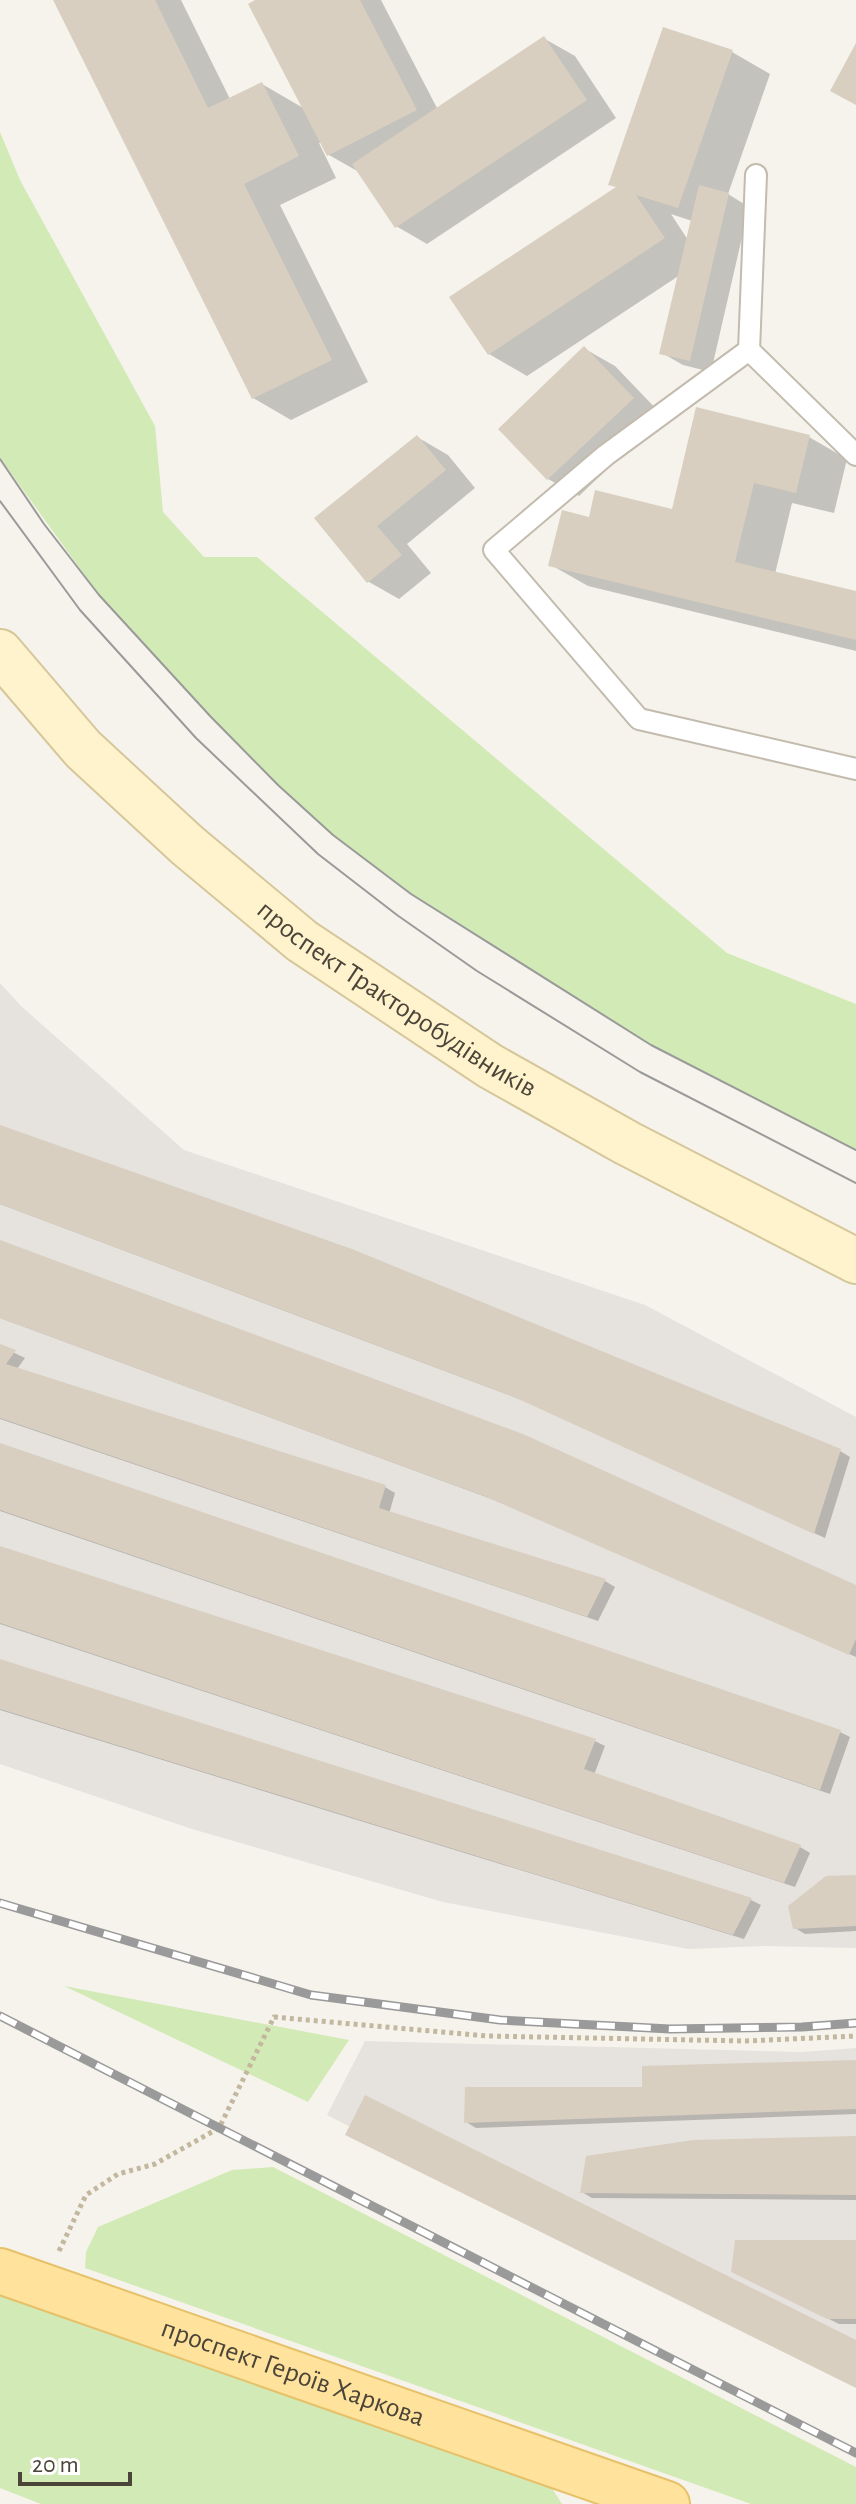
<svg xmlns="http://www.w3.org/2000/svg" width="856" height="2504" font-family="'Alegreya Sans',sans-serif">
<rect width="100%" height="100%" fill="#f6f3ec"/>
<path fill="#e6e2dd" d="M0 983 21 1006 184 1150 645 1305 856 1417V1948L764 1946 688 1949 443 1902 192 1829 0 1764Z
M365 2041 802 2052 856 2048V2386L327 2115Z"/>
<path fill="#d2eab5" d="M0 132 20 180 155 426 163 512 204 557H257L727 953 856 1004V1150L651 1045 411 894 333 835 278 785 211 717 99 595 0 458Z
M64 1986 349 2040 308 2102Z
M273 2167 856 2467V2504H751L85 2268 86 2252 98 2227 232 2170Z
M0 2291 548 2482 562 2504H41L0 2488Z"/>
<path fill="#0003" fill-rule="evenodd" d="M55 0H181L230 99 262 84 305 109 259 0H381L438 110 545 39 575 56 616 118 427 244 396 226 359 172 329 155 322 142 319 143 336 178 280 205 368 382 291 420 253 398Z
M732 52 770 74 728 194 749 207 711 372 683 365 662 353 680 275 527 376 489 354 618 188 611 184ZM671 214 692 221 688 240Z
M585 349 615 366 663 416 579 496 548 479Z
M417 437 448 455 475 488 407 544 431 573 399 599 369 582 317 519Z
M809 437 847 459 834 513 792 503 775 574 856 593V651L588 586 551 565 590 520 673 511Z
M0 1127 840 1451 850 1457 825 1538 527 1402 0 1204Z
M0 1242 856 1588V1657L497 1501 0 1318Z
M0 1346 25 1358 17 1369 385 1487 395 1493 389 1514 605 1581 615 1587 598 1621 0 1419Z
M0 1445 840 1732 850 1737 830 1794 0 1511Z
M0 1548 595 1741 605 1746 594 1775 800 1847 810 1853 795 1887 0 1624Z
M0 1661 751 1900 761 1905 744 1939 0 1710Z
M856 1877V1931L805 1934 795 1928Z
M856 2062V2114L476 2128 466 2122 644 2089Z
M856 2138V2200L592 2198 582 2192Z
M856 2242V2324H839L744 2277Z"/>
<path fill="#d8cfc1" d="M53 0H155L208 108 262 82 299 156 244 184 332 360 252 399Z
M255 0H360L417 110 327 156 248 4Z
M663 27 733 50 678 208 636 195 665 238 488 355 449 297 616 187 608 185Z
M544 36 587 100 395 228 352 164Z
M856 43V105L830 91Z
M699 185 729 193 690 361 659 354Z
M584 346 634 398 547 480 498 429Z
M696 407 810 435 796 493 754 483 735 562 856 591V640L548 566 562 510 589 517 595 490 672 509Z
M417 435 446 470 377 526 402 555 367 583 314 518Z
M0 1125 352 1249 841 1449 814 1534 514 1397 0 1204Z
M0 1240 523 1434 856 1585V1639L849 1655 484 1496 0 1318Z
M0 1344 16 1350 6 1364 386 1485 379 1508 606 1579 587 1617 0 1418Z
M0 1443 841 1730 820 1790 0 1510Z
M0 1546 596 1739 584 1769 801 1845 784 1883 0 1623Z
M0 1659 752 1898 733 1935 0 1709Z
M856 1875V1926L793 1929 788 1906 826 1876Z
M856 2060V2109L464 2123 465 2087H642V2066Z
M365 2095 856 2340V2388L345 2135Z
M856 2136V2195L580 2193 586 2156 693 2140Z
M735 2240H856V2319H827L731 2272Z"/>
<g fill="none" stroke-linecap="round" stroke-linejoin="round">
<g stroke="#c2bbae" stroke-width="24">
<path id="service" d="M749 350 756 175
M856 455 749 350 606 455 494 550 639 719 856 769"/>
</g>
<g stroke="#d6c79b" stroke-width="48">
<g id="secondary">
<path id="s1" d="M0 652 83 749 187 845 302 941 490 1066 627 1143 856 1261"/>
</g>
</g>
<g stroke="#e6c16a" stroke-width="48">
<g id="primary">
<path id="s2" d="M0 2271 667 2504"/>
</g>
</g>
<path stroke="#c4b79f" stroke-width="5" stroke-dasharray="4 4" stroke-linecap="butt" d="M59 2251 86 2195 118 2174 155 2164 219 2128 274 2017 487 2036 746 2041 856 2036"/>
<use href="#service" stroke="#fff" stroke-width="20"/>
<use href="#secondary" stroke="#fff3cd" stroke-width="44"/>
<use href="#primary" stroke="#ffe39c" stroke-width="44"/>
<path stroke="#9a9a9a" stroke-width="2" d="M0 459 44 524 99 595 211 717 278 785 333 835 411 894 651 1045 856 1150
M0 501 80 610 196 738 318 854 397 915 477 971 640 1072 856 1183"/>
<g stroke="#9a9a9a" stroke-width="9">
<path id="rail" d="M0 1903 311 1995 500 2020 670 2029 802 2027 856 2023
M0 2016 856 2453"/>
</g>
<use href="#rail" stroke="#fff" stroke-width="6" stroke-dasharray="18" stroke-linecap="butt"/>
</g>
<g text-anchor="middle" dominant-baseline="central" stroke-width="6" stroke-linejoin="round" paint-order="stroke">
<g font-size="28" fill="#4b4439" stroke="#fff">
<text stroke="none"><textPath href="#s1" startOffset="530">проспект Тракторобудівників</textPath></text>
<text stroke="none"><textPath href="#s2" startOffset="310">проспект Героїв Харкова</textPath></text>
</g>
</g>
<path d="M20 2472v12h110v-12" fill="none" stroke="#4b4439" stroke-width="4"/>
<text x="32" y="2472" font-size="24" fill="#4b4439" stroke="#ffffff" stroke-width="6" paint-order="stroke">20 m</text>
</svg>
